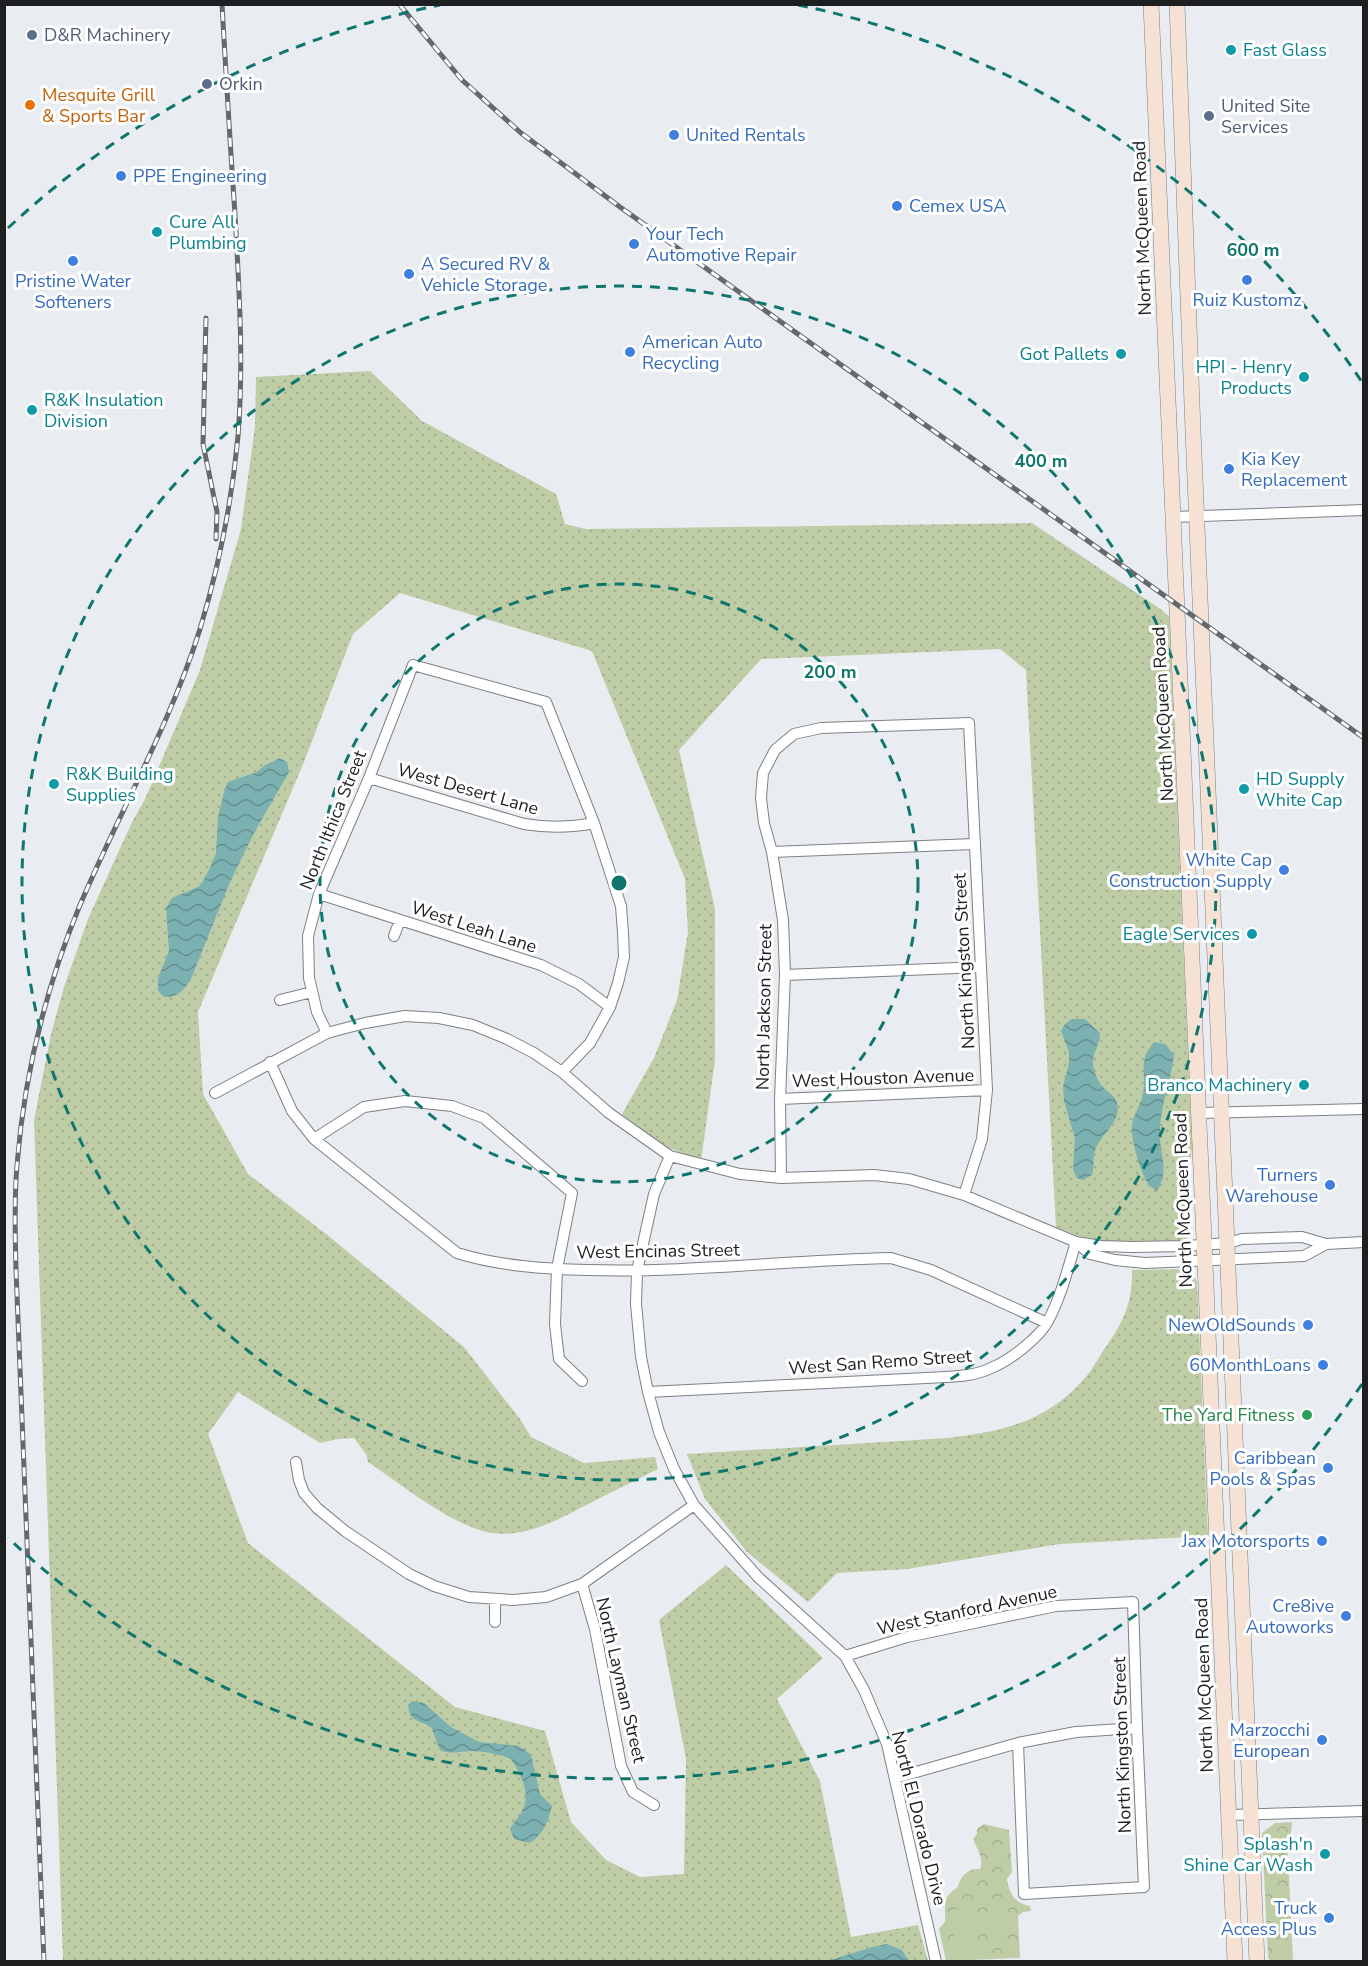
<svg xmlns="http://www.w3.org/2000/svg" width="1368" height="1966" font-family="'Nunito Sans',sans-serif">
<defs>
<pattern id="grass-dots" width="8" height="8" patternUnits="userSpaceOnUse" patternTransform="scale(1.5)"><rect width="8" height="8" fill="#becda6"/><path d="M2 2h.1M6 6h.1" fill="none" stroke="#a3b08f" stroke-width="1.8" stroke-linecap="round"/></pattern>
<pattern id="forest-crowns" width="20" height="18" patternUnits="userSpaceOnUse" patternTransform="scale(1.5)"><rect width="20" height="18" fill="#becda6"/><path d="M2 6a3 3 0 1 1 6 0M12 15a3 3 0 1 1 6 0" fill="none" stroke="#a3b08f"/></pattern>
<pattern id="water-waves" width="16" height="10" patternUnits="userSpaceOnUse" patternTransform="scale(1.5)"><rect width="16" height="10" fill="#7cb1b2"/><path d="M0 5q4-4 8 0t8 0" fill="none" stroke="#658f90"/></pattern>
</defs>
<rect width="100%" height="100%" fill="#e9edf1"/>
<path fill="url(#grass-dots)" d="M370 371 422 421 556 494 565 524 586 529 1032 523 1162 610 1169 617 1192 1148 1188 1178 1190 1230 1187 1239 1183 1242H1107L1080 1237 1056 1227 1026 670 1000 649 761 659 679 750 715 909V1060L701 1161 657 1143 622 1114 654 1058 677 1000 688 932 685 879 592 651 400 593 353 634 304 762 198 1012 203 1094 248 1174 326 1234 464 1347 520 1419 531 1437 584 1463 655 1457 658 1469C636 1480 614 1491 592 1502 561 1518 528 1538 492 1533 453 1527 401 1484 368 1462L366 1454 354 1438 338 1439 320 1443 238 1392 208 1434 248 1543 455 1707 545 1731 571 1822 606 1860 640 1877 684 1874 686 1759 659 1620 726 1565 823 1658 777 1699 820 1781 851 1937 918 1925 928 1961 63 1962 34 1120 51 1034 64 987 88 919 132 822 146 797 200 670 241 529 255 426 256 377Z
M1187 1269 1192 1272 1197 1282 1208 1536 1060 1544 907 1569 837 1573 808 1602 747 1552 705 1499 687 1454 948 1438C1003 1431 1047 1422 1085 1378 1092 1370 1097 1360 1103 1351 1122 1324 1133 1304 1132 1270Z"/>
<path fill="url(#forest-crowns)" d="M1292 1822 1291 1833 1287 1837 1293 1961H1271L1268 1958 1262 1833 1275 1823Z
M984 1824 1009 1830 1012 1872 1007 1879C1009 1894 1015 1903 1030 1906L1031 1911 1023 1912 1018 1916 1020 1958 946 1961 939 1929 945 1922C946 1904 941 1898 958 1887 960 1876 968 1868 980 1869 984 1858 977 1849 973 1839L977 1834V1829Z"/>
<path fill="#becda6" d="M976 1909 977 1953 955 1954 953 1910Z
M1004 1912 1006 1947 989 1948 987 1913Z"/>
<path fill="url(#water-waves)" d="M280 758 287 762 289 772 254 833 230 882 191 979C183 991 179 997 164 997L158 991V978L169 951 166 908 172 898 200 886 209 870 216 853 218 817 224 792 228 782 257 772 265 765Z
M1072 1019H1085L1100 1033C1100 1045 1092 1053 1093 1064 1094 1073 1099 1084 1105 1089 1110 1094 1115 1096 1117 1103 1122 1121 1102 1133 1096 1148 1092 1157 1095 1166 1092 1175L1083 1180 1077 1178 1073 1170 1075 1138 1064 1101 1063 1086 1069 1063V1052L1061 1031 1065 1024Z
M1154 1042 1165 1044 1174 1055C1171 1082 1159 1108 1160 1136 1160 1158 1170 1169 1157 1191 1153 1188 1149 1186 1147 1182 1140 1170 1130 1138 1132 1124 1134 1114 1141 1104 1143 1094 1147 1071 1137 1063 1154 1042Z
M412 1701 424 1703 451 1727 479 1742 519 1746 529 1753 532 1759 540 1794 552 1806C549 1820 543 1835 530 1843L514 1839 510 1829C514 1822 520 1816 523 1809 531 1792 520 1773 511 1759 498 1754 487 1752 473 1751 462 1751 451 1755 440 1750L431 1727C418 1719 410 1723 408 1705Z
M887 1944 902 1950 909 1961H828L872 1947Z"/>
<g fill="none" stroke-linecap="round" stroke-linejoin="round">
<g stroke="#7d8084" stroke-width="12">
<path id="street" d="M1174 517 1364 510
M369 778 524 824C549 828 569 828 594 823
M772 852 974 844
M319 894 541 965 579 984 610 1007
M394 936 400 920
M785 975 981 967
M280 1000 312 992
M327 1033 317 1012 309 978 308 936 319 894 369 778 413 665 546 702 594 823 621 906 623 933 624 957 618 983 610 1007 590 1043 562 1072
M270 1062 292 1111 314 1139 457 1253C499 1266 545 1269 588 1270 689 1273 790 1260 891 1258L931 1270 1047 1323
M215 1093 327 1033 365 1023 405 1016 439 1018 473 1025 507 1039 534 1053 562 1072 609 1113 670 1156 740 1174 781 1178 874 1175 909 1179 964 1195 1076 1242 1101 1246 1132 1247 1187 1246 1228 1243 1242 1239 1302 1237 1326 1244 1364 1242
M780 1099 987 1090
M1199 1113 1364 1109
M314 1139 364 1107 405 1101 452 1106 484 1118 572 1193 557 1269 555 1324 559 1359 582 1381
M670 1156 654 1194 637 1271 636 1304 641 1357 648 1392 659 1432 674 1469 694 1505 758 1577 845 1656 864 1690 887 1744 936 1962
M781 1178 780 1099 785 975 783 920 772 852 764 823 761 798 763 773 775 750 794 734 821 728 969 723 987 1090 982 1139 964 1195
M1076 1242 1090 1254 1115 1260 1145 1263 1304 1256 1326 1244
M648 1392 946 1377C961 1376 977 1375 991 1368 1009 1361 1039 1338 1048 1321 1061 1297 1068 1268 1076 1242
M296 1462 299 1480 304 1493 317 1508 345 1531 409 1574 434 1586 469 1597 513 1600 546 1597 582 1584 694 1505
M582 1584 595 1629 621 1766 633 1792 654 1805
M495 1622V1599
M845 1656 907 1637 1056 1606 1133 1602 1137 1728 1144 1887 1024 1894 1018 1743
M895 1778 1018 1743 1076 1732 1137 1728
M1229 1815 1364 1811"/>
</g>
<g stroke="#7d8084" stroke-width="16">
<path id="secondary" d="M1151 4 1235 1962
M1177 4 1193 431 1257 1962"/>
</g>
<use href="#street" stroke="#fff" stroke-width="10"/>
<use href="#secondary" stroke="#f6e2d4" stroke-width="15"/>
<g stroke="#66696b" stroke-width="5">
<path id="rail" d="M399 4 462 80 521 133 620 207 1364 738
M206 318 203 444 217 512 216 539
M44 1962 16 1270C15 1235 14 1200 17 1165 24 1076 46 987 80 905 119 813 170 725 200 629 219 566 232 501 238 436 244 362 239 288 235 214 230 144 226 74 222 4"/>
</g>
<use href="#rail" stroke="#fff" stroke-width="3" stroke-dasharray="9" stroke-linecap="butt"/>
</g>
<g fill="none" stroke="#0f766e" stroke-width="3" stroke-dasharray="10 8">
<circle cx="619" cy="883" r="299"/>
<circle cx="619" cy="883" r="597"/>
<path d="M1362 1384A896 896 0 0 1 8 1538M8 228A896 896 0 0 1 440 5M798 5A896 896 0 0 1 1362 382"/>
</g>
<g fill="#5c6f8a" stroke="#fff" stroke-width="2">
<circle cx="32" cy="35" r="6"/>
<circle cx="207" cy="84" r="6"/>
<circle cx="1209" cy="116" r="6"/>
</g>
<g fill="#0f9aa8" stroke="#fff" stroke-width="2">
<circle cx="1231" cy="50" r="6"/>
<circle cx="157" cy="232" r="6"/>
<circle cx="1121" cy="354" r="6"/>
<circle cx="1304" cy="377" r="6"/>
<circle cx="32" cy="410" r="6"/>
<circle cx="54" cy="784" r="6"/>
<circle cx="1244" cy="789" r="6"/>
<circle cx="1252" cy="934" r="6"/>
<circle cx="1304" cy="1085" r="6"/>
<circle cx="1325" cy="1854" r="6"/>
</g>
<circle fill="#e8710a" stroke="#fff" stroke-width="2" cx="30" cy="105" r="6"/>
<g fill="#3f7fe0" stroke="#fff" stroke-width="2">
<circle cx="674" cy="135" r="6"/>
<circle cx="121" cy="176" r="6"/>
<circle cx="897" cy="206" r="6"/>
<circle cx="634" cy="244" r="6"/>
<circle cx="73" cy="261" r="6"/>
<circle cx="409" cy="274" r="6"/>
<circle cx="1247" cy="280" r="6"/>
<circle cx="630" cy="352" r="6"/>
<circle cx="1229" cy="469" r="6"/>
<circle cx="1284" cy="870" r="6"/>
<circle cx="1330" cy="1185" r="6"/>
<circle cx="1308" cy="1325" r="6"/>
<circle cx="1323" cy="1365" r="6"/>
<circle cx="1328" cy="1468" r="6"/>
<circle cx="1322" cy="1541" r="6"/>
<circle cx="1346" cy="1616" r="6"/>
<circle cx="1322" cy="1740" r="6"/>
<circle cx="1329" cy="1918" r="6"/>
</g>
<circle fill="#2e9e5b" stroke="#fff" stroke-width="2" cx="1307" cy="1415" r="6"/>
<g text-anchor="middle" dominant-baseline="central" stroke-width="6" stroke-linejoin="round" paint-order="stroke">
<g font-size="18" fill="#4e5e75" stroke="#fff" text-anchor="start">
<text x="44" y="35">D&amp;R Machinery</text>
<text x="219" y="84">Orkin</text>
<text x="1221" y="106">United Site<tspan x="1221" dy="21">Services</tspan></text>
</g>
<g font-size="18" fill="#0d838f" stroke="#fff" text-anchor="start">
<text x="1243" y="50">Fast Glass</text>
<text x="169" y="222">Cure All<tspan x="169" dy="21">Plumbing</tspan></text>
<text x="1109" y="354" text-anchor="end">Got Pallets</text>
<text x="1292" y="367" text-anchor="end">HPI - Henry<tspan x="1292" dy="21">Products</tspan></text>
<text x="44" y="400">R&amp;K Insulation<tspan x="44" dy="21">Division</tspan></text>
<text x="66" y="774">R&amp;K Building<tspan x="66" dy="21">Supplies</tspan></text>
<text x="1256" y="779">HD Supply<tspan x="1256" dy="21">White Cap</tspan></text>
<text x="1240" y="934" text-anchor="end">Eagle Services</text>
<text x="1292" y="1085" text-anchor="end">Branco Machinery</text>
<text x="1313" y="1844" text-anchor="end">Splash'n<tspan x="1313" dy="21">Shine Car Wash</tspan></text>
</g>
<g font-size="18" fill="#c56008" stroke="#fff" text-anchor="start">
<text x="42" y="95">Mesquite Grill<tspan x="42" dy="21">&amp; Sports Bar</tspan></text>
</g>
<g font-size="18" fill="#366cbe" stroke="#fff" text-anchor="end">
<text x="686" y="135" text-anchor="start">United Rentals</text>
<text x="133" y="176" text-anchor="start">PPE Engineering</text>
<text x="909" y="206" text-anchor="start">Cemex USA</text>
<text x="646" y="234" text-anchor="start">Your Tech<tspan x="646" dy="21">Automotive Repair</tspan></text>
<text x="421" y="264" text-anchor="start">A Secured RV &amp;<tspan x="421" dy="21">Vehicle Storage</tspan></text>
<text x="73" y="281" text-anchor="middle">Pristine Water<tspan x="73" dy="21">Softeners</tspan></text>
<text x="1247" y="300" text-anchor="middle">Ruiz Kustomz</text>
<text x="642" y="342" text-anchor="start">American Auto<tspan x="642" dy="21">Recycling</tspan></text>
<text x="1241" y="459" text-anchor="start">Kia Key<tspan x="1241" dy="21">Replacement</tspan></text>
<text x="1272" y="860">White Cap<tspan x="1272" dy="21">Construction Supply</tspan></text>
<text x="1318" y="1175">Turners<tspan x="1318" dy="21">Warehouse</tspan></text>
<text x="1296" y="1325">NewOldSounds</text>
<text x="1311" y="1365">60MonthLoans</text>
<text x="1316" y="1458">Caribbean<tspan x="1316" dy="21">Pools &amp; Spas</tspan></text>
<text x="1310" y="1541">Jax Motorsports</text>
<text x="1334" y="1606">Cre8ive<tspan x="1334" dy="21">Autoworks</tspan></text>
<text x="1310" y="1730">Marzocchi<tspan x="1310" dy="21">European</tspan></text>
<text x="1317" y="1908">Truck<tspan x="1317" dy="21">Access Plus</tspan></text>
</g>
<g font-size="18" fill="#1d1f20" stroke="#fff">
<text transform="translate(1142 228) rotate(-92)">North McQueen Road</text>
<text transform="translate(1163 714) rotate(-93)">North McQueen Road</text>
<text transform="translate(468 789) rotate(16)">West Desert Lane</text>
<text transform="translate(333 820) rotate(-68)">North Ithica Street</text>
<text transform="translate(474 927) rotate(18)">West Leah Lane</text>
<text transform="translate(964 961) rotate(-93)">North Kingston Street</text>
<text transform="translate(764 1007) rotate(-89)">North Jackson Street</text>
<text transform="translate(883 1078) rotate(-2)">West Houston Avenue</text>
<text transform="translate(1183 1200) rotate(-92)">North McQueen Road</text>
<text transform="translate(658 1251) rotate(-1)">West Encinas Street</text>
<text transform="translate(880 1362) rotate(-4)">West San Remo Street</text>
<text transform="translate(967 1610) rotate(-12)">West Stanford Avenue</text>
<text transform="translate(621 1680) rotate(77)">North Layman Street</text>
<text transform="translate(1204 1685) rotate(-92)">North McQueen Road</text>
<text transform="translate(1122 1745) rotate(-92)">North Kingston Street</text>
<text transform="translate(919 1818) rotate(76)">North El Dorado Drive</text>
</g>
<g font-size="18" fill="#27864d" stroke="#fff" text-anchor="end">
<text x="1295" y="1415">The Yard Fitness</text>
</g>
</g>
<circle cx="619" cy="883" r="9" fill="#0f766e" stroke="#fff" stroke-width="3"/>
<g font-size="18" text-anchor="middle" font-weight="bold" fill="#0f766e" stroke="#fff" stroke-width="6" stroke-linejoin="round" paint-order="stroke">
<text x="1253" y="256">600 m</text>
<text x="1041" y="467">400 m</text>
<text x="830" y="678">200 m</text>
</g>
<rect width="1368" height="1966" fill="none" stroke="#1d1f20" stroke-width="12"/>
</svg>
